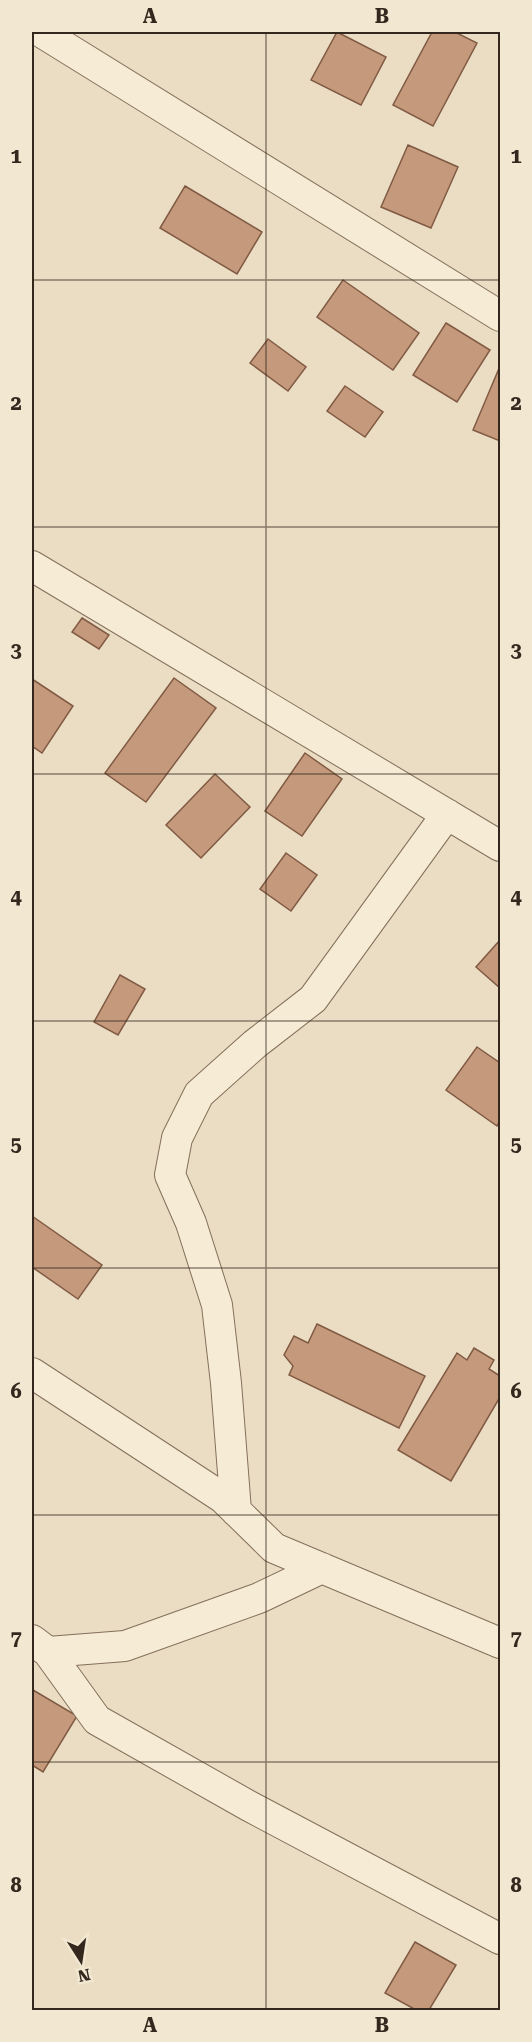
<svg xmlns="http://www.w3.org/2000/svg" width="532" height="2042" font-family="'Roboto Serif',serif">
<rect width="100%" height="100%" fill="#eaddc3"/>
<path fill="#c5997c" stroke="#805a43" stroke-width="1.5" d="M337 32 386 57 361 105 311 80Z
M432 32H455L477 43 433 126 393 105Z
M408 145 458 167 431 228 381 207Z
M185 186 262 232 237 274 160 228Z
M343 280 419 333 393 370 317 317Z
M446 323 490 350 457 402 413 375Z
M268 339 306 367 288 391 250 363Z
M500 366V441L473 430Z
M345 386 383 412 365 437 327 411Z
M82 618 109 635 99 649 72 632Z
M174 678 216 708 146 802 105 773Z
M32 679 73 706 42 753 32 746Z
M305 753 342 779 302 836 265 811Z
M215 774 250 807 201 858 166 825Z
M286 853 317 875 291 911 260 889Z
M500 940V988L476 967Z
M120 975 145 989 118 1035 94 1022Z
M477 1047 500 1063V1121L497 1126 446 1090Z
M32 1216 102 1265 78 1299 32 1267Z
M317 1324 425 1376 399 1428 289 1375 293 1366 284 1355 294 1336 308 1343Z
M474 1348 494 1360 489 1369 500 1376V1397L451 1481 398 1450 457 1353 467 1360Z
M33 1690 77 1716 43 1772 32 1765V1693Z
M415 1942 456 1965 429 2010H416L385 1993Z"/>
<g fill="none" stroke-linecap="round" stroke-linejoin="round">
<g stroke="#836f5b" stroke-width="32">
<path id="minor" d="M41 32 500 316
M32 566 500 846
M32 1373 223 1498 274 1548 500 1643
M236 1511 226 1383 217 1305 191 1223 170 1175 177 1138 199 1094 255 1044 313 999 447 814
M32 1640 48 1652 97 1720 249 1806 500 1939
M48 1652 125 1646 259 1598 322 1568"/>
</g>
<use href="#minor" stroke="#f6ebd5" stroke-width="30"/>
</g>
<path fill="none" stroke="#34281e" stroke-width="1.5" stroke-opacity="0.55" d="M266 32V2010M32 280H500M32 527H500M32 774H500M32 1021H500M32 1268H500M32 1515H500M32 1762H500"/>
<rect width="532" height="2042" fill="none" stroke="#f2e8d2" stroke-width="66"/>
<g transform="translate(81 1961) rotate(168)" stroke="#f2e8d2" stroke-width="4.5" paint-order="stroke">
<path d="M0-4.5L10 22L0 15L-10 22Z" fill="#34281e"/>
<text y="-9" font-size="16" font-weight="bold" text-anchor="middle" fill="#34281e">N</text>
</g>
<rect x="33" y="33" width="466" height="1976" fill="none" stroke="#34281e" stroke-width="2"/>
<g font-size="20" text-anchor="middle" font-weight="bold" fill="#34281e">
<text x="150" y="23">A</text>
<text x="382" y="23">B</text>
<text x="16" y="163">1</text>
<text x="516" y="163">1</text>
<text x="16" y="410">2</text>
<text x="516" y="410">2</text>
<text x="16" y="657">3</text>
<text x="516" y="657">3</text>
<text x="16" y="904">4</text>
<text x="516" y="904">4</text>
<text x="16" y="1151">5</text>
<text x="516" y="1151">5</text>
<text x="16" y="1398">6</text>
<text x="516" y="1398">6</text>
<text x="16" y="1645">7</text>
<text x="516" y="1645">7</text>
<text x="16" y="1892">8</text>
<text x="516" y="1892">8</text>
<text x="150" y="2032">A</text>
<text x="382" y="2032">B</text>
</g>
</svg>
